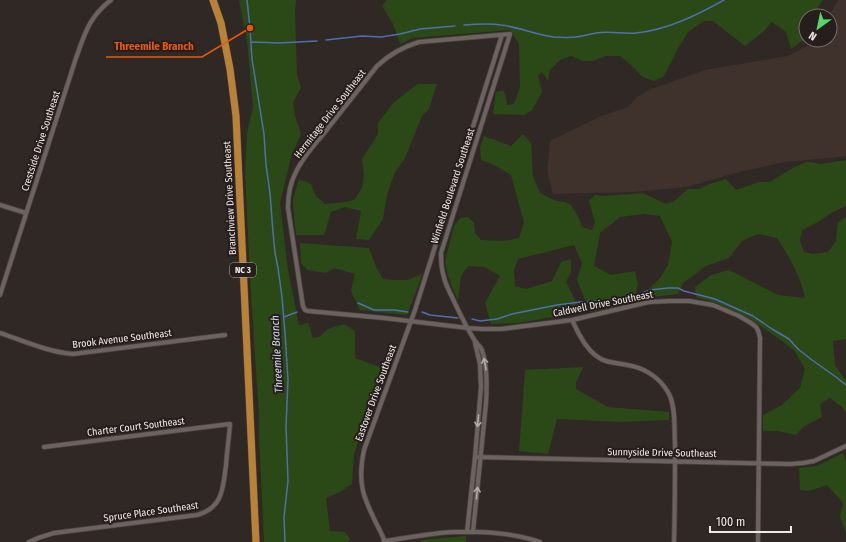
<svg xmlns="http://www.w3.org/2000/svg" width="846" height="542" font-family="'Fira Sans Condensed',sans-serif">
<rect width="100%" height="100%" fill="#302825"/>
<path fill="#3f322d" d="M838 0H846V156L831 158 815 159 785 162 739 172 686 187 633 192 553 194 547 170 550 141 601 116 628 107 637 97 651 89 705 70 788 56 811 44 813 40H830V16H829Z"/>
<path fill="#2a4916" d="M239 0H296L295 12 297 75 301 88 293 102 295 116 301 134 291 157 280 203 288 270 299 325 308 323 313 338 319 337 328 329 344 324 355 331V358L385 369 354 454 352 484 340 492 326 498 330 531 345 532 350 539 348 542H264L259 438V415L251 295 245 174 247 133 253 107 247 40Z
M387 0H823L812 16H806V38L791 49 786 32 772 22 763 32 745 46 713 21H704L688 32 677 50 671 63 663 77 654 81 643 77 631 65 620 56H606L592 61H583L571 56 560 60 550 70 548 81 542 72 538 76 542 92 532 110 524 115 493 114 496 92 503 90 506 97 507 105 514 104 520 87 519 44 510 30 413 38 400 44 393 24 382 6Z
M418 84H437L429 109 422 116 405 158 394 174 387 195 383 219 369 240 356 239 361 211 345 207 331 212 324 235H296L294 218 293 199 299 179 311 184 316 196 325 204 346 202 354 200 362 188 364 176 362 159 378 134V123L394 102Z
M523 134 531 143 533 176 540 193 556 201 565 202 571 205 579 218 582 227 592 230 595 222 589 201 595 195 604 196 643 193 666 204 673 202 688 189H699L710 184 726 179 736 190 759 182H770L789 170 806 162H812L820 164 828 163 846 160V206L831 213 820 221 802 230 800 241 804 252 813 254 828 252 836 241 838 222 846 217V339L833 341 835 365 844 378 846 380V413L842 407 830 398 820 404 822 417 803 427 796 435 778 431H763V415L782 405 800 388 805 369 794 350 748 317 716 303 696 297 695 287 711 275 729 270 778 295 805 298C801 277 789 256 777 238L758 234 742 241 729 258 706 266 683 283 678 294 644 298 650 288 660 278 668 265 672 242 660 216 644 214 620 217 600 233 594 266 611 275 635 271 638 285 633 303 590 312 577 280 582 263 574 245 518 259 514 270 515 286 526 289 552 281 561 262 571 259V272L566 282 581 312 518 323 491 324 485 303 500 276 485 267 468 266 461 276 458 301 448 276 445 261 454 226 460 218 468 217 474 223 475 233 481 240 504 241 519 238 524 223 511 175 494 165 481 160 480 147 484 136 511 146Z
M300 243 369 248 376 267 383 279 397 280H408L423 273 407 315 360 310 351 291 355 274 334 268 326 273 308 270 301 264Z
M583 367 576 383V389L608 407 669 412V420L618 422 557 419 548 454 519 451 525 370Z
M843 453 846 462V532L840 517 843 503 827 485 809 491 800 490 799 468 817 466Z
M466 536V542H421V540Z"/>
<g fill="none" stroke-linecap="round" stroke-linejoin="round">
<path stroke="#506fae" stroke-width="1.5" d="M247 0 250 28 252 59 264 134 266 165 270 193 273 232 275 253 278 268 282 297 285 333 288 380 286 426 288 481 284 517 285 542
M464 25C476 24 489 23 501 25 519 27 536 35 554 37 561 37 569 38 575 37 582 37 589 34 596 33 610 31 623 34 636 33 667 30 697 15 724 0
M326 40 362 36 381 37 400 34 420 29 455 26
M251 42 278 43 317 41
M358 303 374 310H394L408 312
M422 312 430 315 458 318
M284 317 297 312
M472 319 480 321 497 319 512 314 557 305 580 302 609 301 636 296V295L650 290 668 288H678L684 291 715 299 753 316 772 329 789 339 798 349 812 360 836 377 846 385"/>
<g stroke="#4b4543" stroke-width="5.5">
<path id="minor" d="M0 205 26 213
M0 295 76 58C85 33 89 17 111 0
M572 320C579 335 589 356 606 361 617 364 628 364 639 368 652 373 664 383 670 396 676 411 674 429 675 444 675 477 675 509 674 542
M0 333C24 341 48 352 73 354L225 335
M475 457 790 464 803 463 814 461 846 446
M467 532 475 457 481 387 480 364 475 343
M473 532 486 403C487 387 488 363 481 348 479 346 477 343 475 341 466 327 459 312 452 297 449 290 445 284 444 277 441 269 441 261 441 253L510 34 419 42C402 47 390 54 377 66 360 88 342 110 325 132 316 143 302 158 296 172 290 183 288 195 288 208L303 306 305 310 308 311 384 318 468 328 482 329H501L572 320 649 302 669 301H689L713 305 739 316 751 323 756 327 758 330 760 338 758 542
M384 541C407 538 431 533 454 532 482 531 514 533 540 542
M29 542 38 538 54 533 197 515C223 508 223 488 226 465 227 451 229 438 230 424L44 447
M384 542 383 537C376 522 367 507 363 491 360 478 361 464 364 450L415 310 502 35"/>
</g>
<g stroke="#4b4543" stroke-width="8">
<path id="primary" d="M213 0 221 23 230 69 236 116 256 542"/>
</g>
<use href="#minor" stroke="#6c6360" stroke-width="4"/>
<use href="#primary" stroke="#b98237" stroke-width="7"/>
</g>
<defs><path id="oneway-shaft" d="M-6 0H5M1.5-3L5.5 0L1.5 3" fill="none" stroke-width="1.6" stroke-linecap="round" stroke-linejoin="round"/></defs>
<g stroke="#b4acaa">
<use href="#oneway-shaft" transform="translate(485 364) rotate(-100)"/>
<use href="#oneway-shaft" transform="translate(478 421) rotate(95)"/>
<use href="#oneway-shaft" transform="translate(477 493) rotate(-84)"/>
</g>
<g text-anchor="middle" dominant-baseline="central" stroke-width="4" stroke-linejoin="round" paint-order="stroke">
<rect fill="#261e1c" stroke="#b2abaa" stroke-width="1" x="230" y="263" width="26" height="14" rx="3"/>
<g font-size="9" font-weight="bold" fill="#eee8e7">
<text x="243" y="270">NC 3</text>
</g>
<g font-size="10" fill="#eee8e7" stroke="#261e1c">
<text transform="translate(330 114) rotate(-52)">Hermitage Drive Southeast</text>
<text transform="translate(41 141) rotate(-72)">Crestside Drive Southeast</text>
<text transform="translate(453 186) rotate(-72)">Winfield Boulevard Southeast</text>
<text transform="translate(230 198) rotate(-93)">Branchview Drive Southeast</text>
<text transform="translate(603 304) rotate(-11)">Caldwell Drive Southeast</text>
<text transform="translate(122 339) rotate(-7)">Brook Avenue Southeast</text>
<text transform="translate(376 393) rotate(-70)">Eastover Drive Southeast</text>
<text transform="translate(136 427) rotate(-7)">Charter Court Southeast</text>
<text transform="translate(662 453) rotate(1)">Sunnyside Drive Southeast</text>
<text transform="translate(151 512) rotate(-8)">Spruce Place Southeast</text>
</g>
<g font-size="11" font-style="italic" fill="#d3ddef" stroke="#261e1c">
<text transform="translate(277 354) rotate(-93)">Threemile Branch</text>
</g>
</g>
<path fill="none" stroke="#e8590c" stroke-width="1.5" d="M250 28L202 57H106"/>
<circle fill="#e8590c" stroke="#261e1c" stroke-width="1.5" cx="250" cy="28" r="4"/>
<g font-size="11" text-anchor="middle" font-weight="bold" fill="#e8590c" stroke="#261e1c" stroke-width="4" stroke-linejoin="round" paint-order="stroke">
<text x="154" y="50">Threemile Branch</text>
</g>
<g transform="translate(818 28) rotate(213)"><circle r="19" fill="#261e1c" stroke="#766f6d"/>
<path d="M0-3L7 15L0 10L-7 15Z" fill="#5ad56e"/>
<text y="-6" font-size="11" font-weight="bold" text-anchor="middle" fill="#eee8e7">N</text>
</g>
<path d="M710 526v6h81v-6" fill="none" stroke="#eee8e7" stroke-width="2"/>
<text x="716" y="526" font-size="12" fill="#eee8e7" stroke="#261e1c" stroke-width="3" paint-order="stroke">100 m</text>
</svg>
